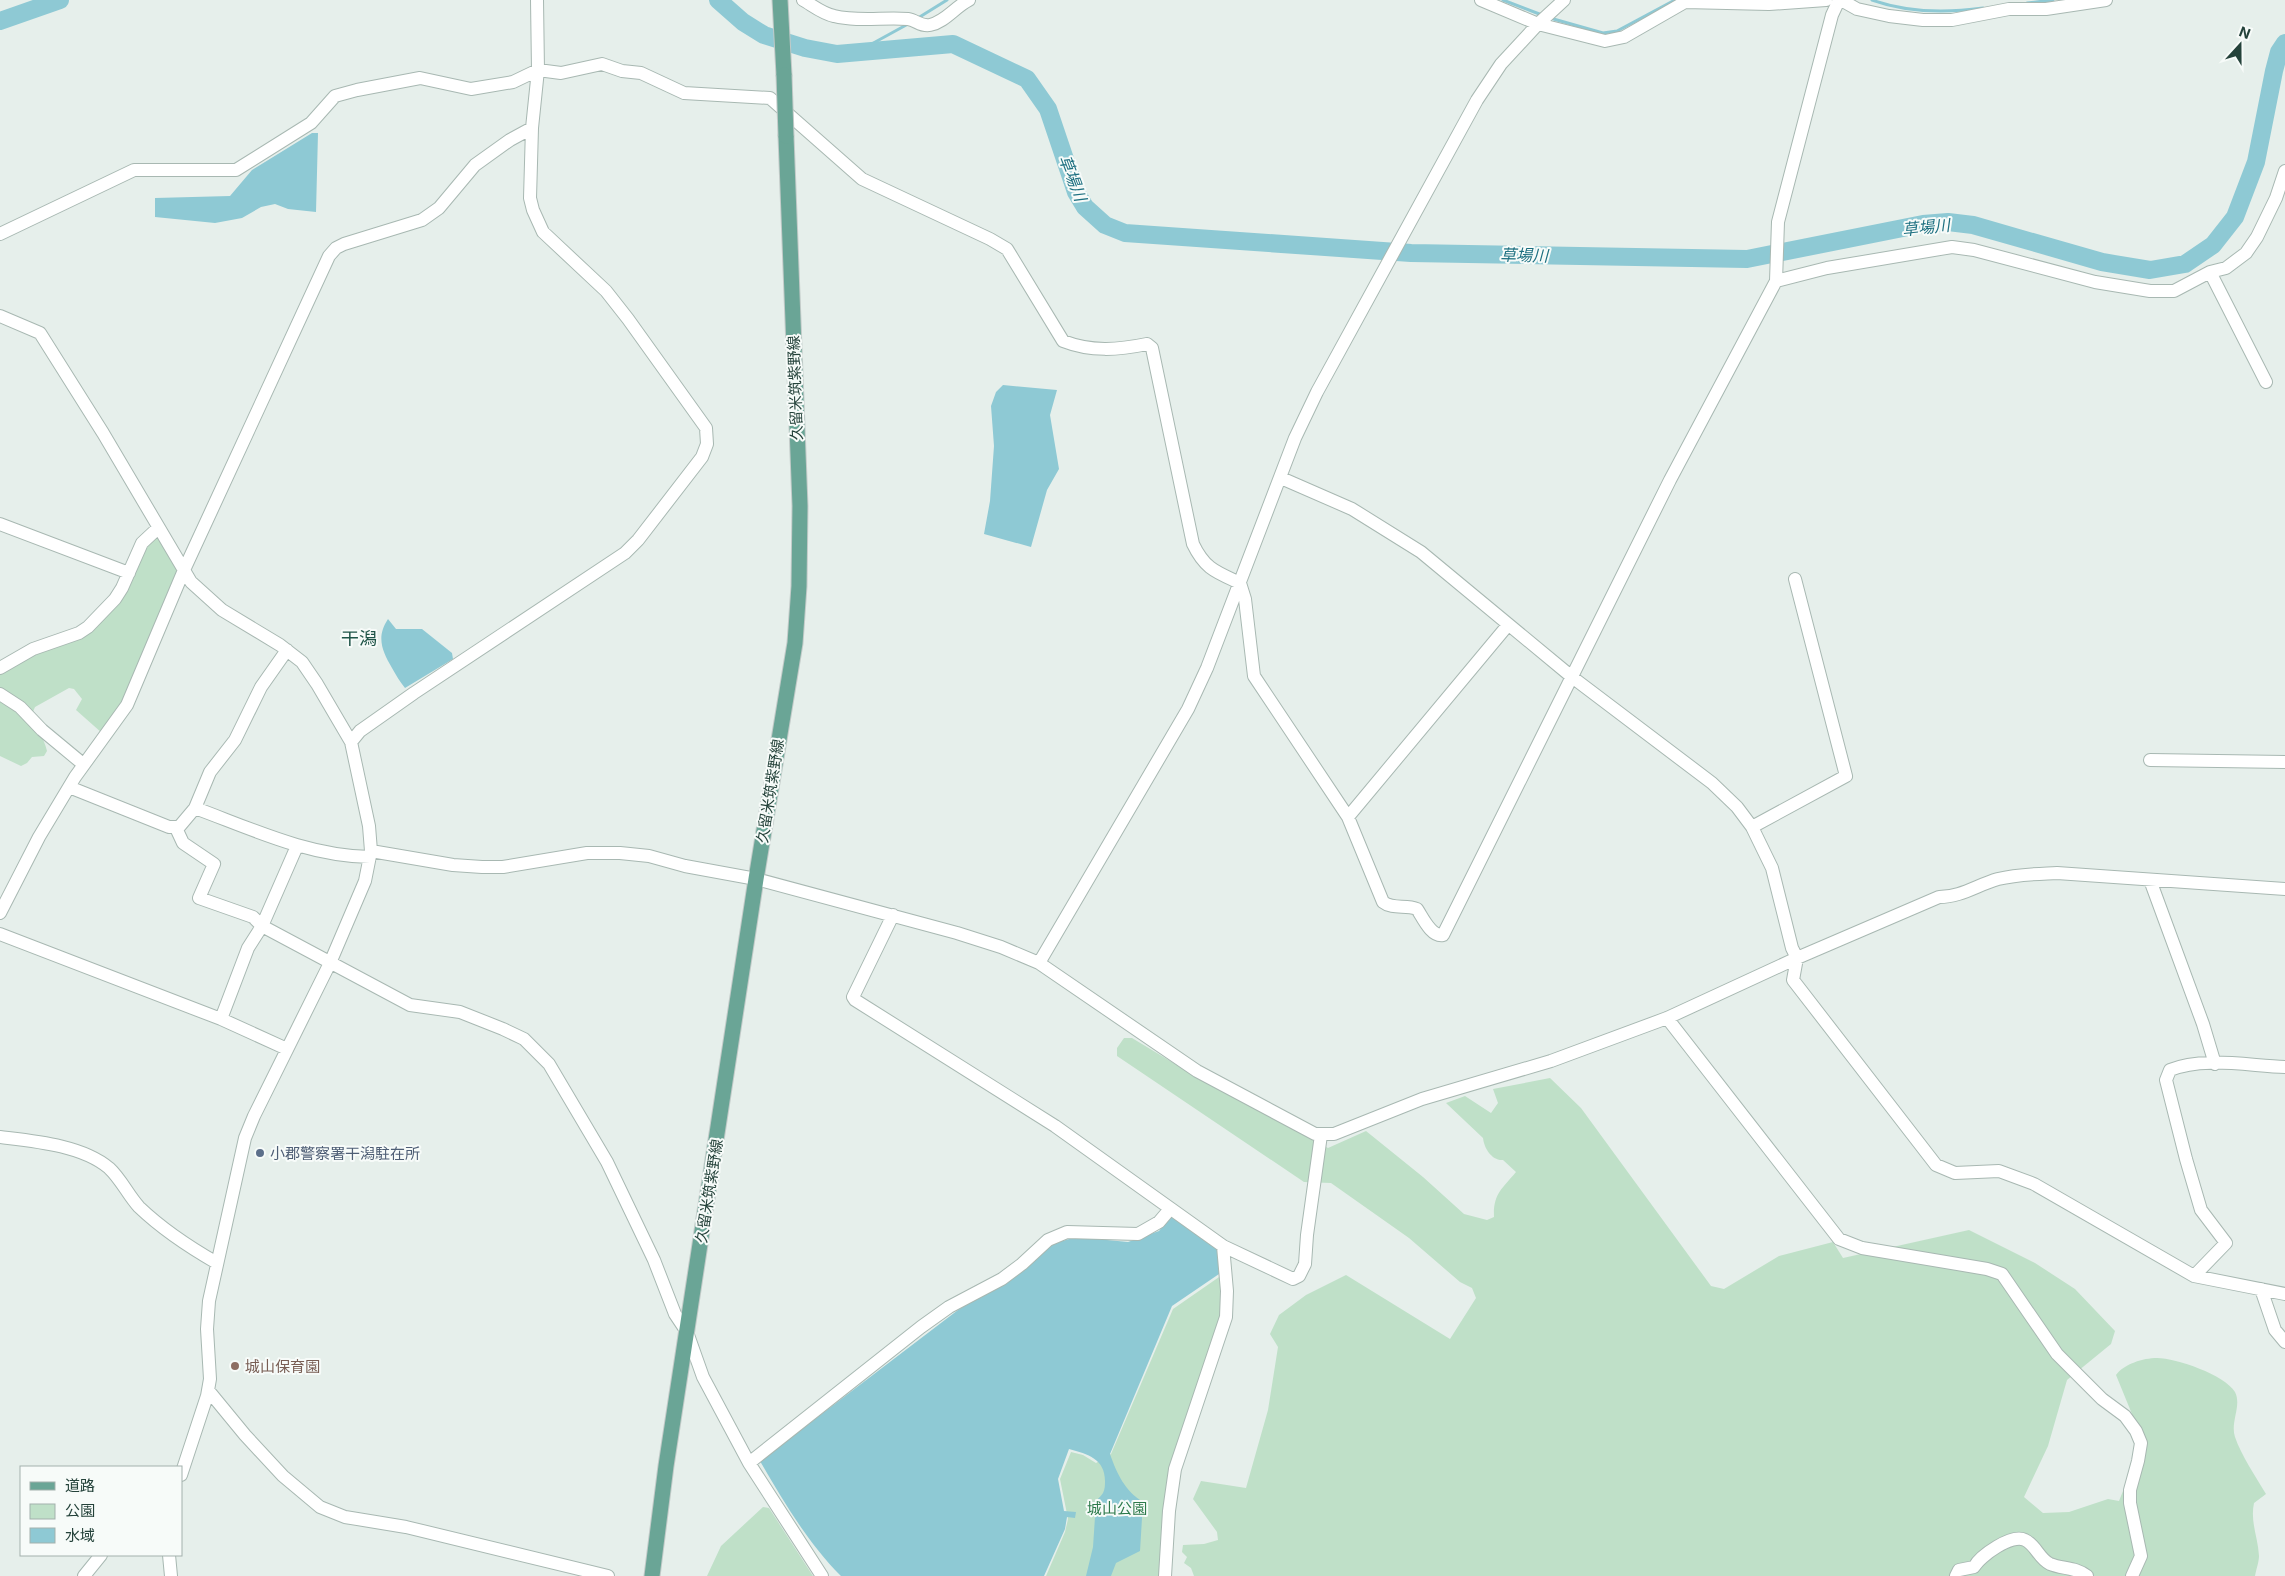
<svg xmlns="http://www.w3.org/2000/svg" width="2285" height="1576" font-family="Inter,'Noto Sans JP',sans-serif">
<rect width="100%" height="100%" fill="#e6efeb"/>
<path fill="#bfe0c8" d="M155 537 160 540 179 573 130 691 102 733 76 710 82 699 74 689 69 688 35 707 32 714C35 727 44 737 47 751L44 756 32 757 27 763 21 766 0 756V674L11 666 56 645 83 637 145 546Z
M1124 1038H1132L1205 1082 1328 1148 1366 1131 1423 1177 1464 1214 1487 1220 1494 1217C1493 1194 1502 1189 1516 1172L1503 1160C1492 1161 1484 1148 1483 1138L1446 1103 1465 1096 1491 1113 1498 1103 1493 1089 1550 1078 1581 1108 1711 1286 1724 1289 1779 1256 1833 1242 1843 1258 1969 1230 2035 1263 2075 1289 2115 1331 2111 1344 2067 1380 2048 1446 2024 1497 2043 1513 2069 1512 2108 1499 2119 1501 2143 1441 2116 1375C2124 1364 2143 1358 2157 1358 2176 1358 2225 1375 2235 1392 2242 1406 2230 1422 2235 1437 2241 1455 2256 1477 2266 1494L2254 1503C2250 1522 2258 1537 2259 1556 2259 1562 2256 1570 2255 1576H1194L1191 1568 1184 1563 1187 1557 1182 1552 1183 1545 1204 1544 1218 1540 1217 1532 1193 1499 1201 1481 1246 1488 1268 1410 1278 1347 1270 1334 1279 1315 1306 1295 1346 1275 1450 1339 1476 1298 1472 1288 1460 1282 1409 1238 1331 1183 1304 1182 1117 1056V1048Z
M1222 1275 1224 1310 1187 1424 1161 1576H1046L1065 1532 1068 1519 1060 1479 1071 1452 1083 1455 1096 1463 1111 1454 1173 1309Z
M763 1507 769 1508 813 1576H707L721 1546Z"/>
<path fill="#8ec9d4" d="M312 133H318L316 212 288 209 275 204 261 207 242 218 215 223 155 217V198L230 196 252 170Z
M1003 385 1057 390 1050 415 1059 469 1047 490 1031 547 984 534 990 501 994 446 991 406 996 392Z
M388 619 396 629H422L452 653 453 659 405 688C400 682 396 675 392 668 382 651 376 637 388 619Z
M1172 1215 1217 1247 1219 1274 1172 1306 1110 1454C1117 1474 1125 1491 1143 1502L1140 1551 1116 1563 1111 1576H1086L1093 1547 1095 1517 1089 1506C1094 1502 1100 1498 1103 1493 1105 1489 1105 1485 1105 1481 1105 1459 1088 1454 1069 1449L1058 1479 1064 1511 1076 1512 1075 1518 1067 1517 1065 1529 1044 1576H841C807 1542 784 1502 760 1461L958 1310 1025 1268 1052 1244 1076 1237 1128 1242 1159 1231Z"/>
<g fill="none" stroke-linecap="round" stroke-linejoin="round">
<path stroke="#8ec9d4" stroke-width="3" d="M1503 0 1542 15
M1872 0C1908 13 1946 13 1983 8
M2027 3 2053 0
M918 18 947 0
M1550 18 1603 33 1617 31 1675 0
M857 52 908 24"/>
<path stroke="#8ec9d4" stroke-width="18" d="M718 0 743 22 764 35 805 48 837 54 953 44 1027 79 1048 109 1076 192 1085 207 1105 225 1125 233 1411 253 1747 259 1923 224 1948 222 1973 225 2102 262 2150 270 2185 264 2213 245 2235 217 2256 162 2274 71 2279 52 2285 43
M0 21 60 0"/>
<g stroke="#a8b8b2" stroke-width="14">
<path id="minor" d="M803 0C812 5 823 14 834 16 858 22 884 17 908 19 916 20 921 27 930 25 945 22 955 7 969 0
M1481 0 1538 24 1605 41 1624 37 1685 2 1769 4 1826 0
M1841 0 1857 9 1889 16 1923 20H1952L2009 9H2046L2106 0
M0 234 134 170H236L311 123 335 96 357 90 420 78 471 89 513 82 538 70 561 73 602 64 622 71 641 73 684 93 770 98 862 179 990 239 1007 249 1063 341C1091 352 1118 350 1147 344L1152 348 1193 544C1205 569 1216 572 1240 583L1245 599 1254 676 1348 817 1383 902C1393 910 1406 904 1417 909 1423 918 1431 937 1443 935L1458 905 1670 480 1776 281 1778 222 1832 15 1839 0
M2210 272 2266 382
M1776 281 1827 268 1952 247 1974 250 2095 282 2150 291H2174L2210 272 2226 268 2246 253 2257 237 2276 198 2285 171
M0 316 40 333 103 433 191 582 222 610 280 645 302 662 317 684 351 742
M1281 478 1352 509 1421 552 1572 677 1712 783 1737 807 1752 827 1772 868 1792 948 1797 958 1793 980 1936 1165 1955 1173 1999 1171 2034 1184 2194 1276 2285 1294
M0 524 129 573
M0 668 33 649 79 633 88 627 115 599 122 588 142 543 157 529
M0 694 20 707 42 730 83 764
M2150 760 2285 762
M69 787 169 827H179L195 808 210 772 235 740 261 687 287 650
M195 808C252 829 308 856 370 857
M1348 817 1508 625
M1752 827 1846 776 1795 579
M176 828 183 843 214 864 199 898 253 917 262 926 410 1005 460 1012 503 1029 524 1039 549 1064 607 1162 654 1260 675 1314 687 1332 703 1377 749 1463 822 1576
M371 851 453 865 482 867H503L587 853H620L649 856 685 866 756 879 957 933 1001 947 1039 963 1197 1071 1315 1134H1334L1422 1099 1551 1061 1667 1018 1797 958 1939 897C1961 897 1977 885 1998 879 2018 874 2037 874 2057 873L2285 889
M2150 880 2203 1024 2215 1064
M0 913 39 837 75 777 127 705 184 570 329 256 336 248 344 244 422 220 439 208 475 165 510 140 532 128
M893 915 853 997 855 1000 1055 1126 1223 1246 1293 1279 1299 1276 1305 1264 1307 1235 1321 1135
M0 934 221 1019 287 1049
M1039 963 1188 709 1207 668 1295 438 1317 392 1477 100 1501 64 1538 24 1564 0
M1667 1018 1839 1239 1862 1248 1987 1269 2002 1274 2057 1354 2102 1399 2125 1416 2136 1431 2141 1443 2138 1461 2130 1490V1503L2141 1556 2132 1576
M221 1019 248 948 262 926 297 846
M0 1137C33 1141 82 1145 109 1168 121 1179 128 1195 139 1207 162 1229 189 1247 217 1263
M2194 1276 2226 1243 2201 1210 2186 1159 2166 1080 2170 1070C2203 1056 2250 1066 2285 1067
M2261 1289 2275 1330 2285 1342
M208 1390 245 1435 283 1476 320 1507 345 1517 406 1527 608 1576
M749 1463 921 1327 949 1307 1002 1279 1022 1264 1048 1240 1067 1232 1138 1234 1159 1222 1170 1209
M181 1475 207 1396 210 1379 207 1329 209 1301 245 1138 254 1116 330 963 365 881 371 851 369 826 351 742 360 731 414 693 625 553 638 540 702 457 707 444 706 428 628 319 606 291 543 232 533 210 530 198 532 128 538 70 537 0
M169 1555 171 1576
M84 1576 101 1555
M1165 1576 1169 1511 1175 1469 1226 1317 1227 1291 1223 1246
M1956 1576 1959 1570 1974 1567C1980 1556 2012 1533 2025 1540 2036 1545 2039 1559 2050 1564 2062 1569 2076 1567 2087 1576"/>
</g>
<g stroke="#c2cac8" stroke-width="17">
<path id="major" d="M780 0 784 75
M652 1576 666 1466 756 879 795 643 799 586 800 506 786 136"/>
</g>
<use href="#minor" stroke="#fff" stroke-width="12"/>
<use href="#major" stroke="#6aa596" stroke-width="15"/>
<g stroke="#c2cac8" stroke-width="17" stroke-linecap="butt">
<path id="major-bridge" d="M784 75 786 136"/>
</g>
<use href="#major-bridge" stroke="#6aa596" stroke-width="15"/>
</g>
<circle fill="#5c6f8a" stroke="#f7fbf9" stroke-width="2" cx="260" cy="1153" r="5"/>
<circle fill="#8d6e63" stroke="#f7fbf9" stroke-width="2" cx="235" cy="1366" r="5"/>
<g text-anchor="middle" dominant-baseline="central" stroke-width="4" stroke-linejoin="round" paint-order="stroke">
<g font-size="15" fill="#24423a" stroke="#f7fbf9">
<text transform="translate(795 388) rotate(-92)">久留米筑紫野線</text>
<text transform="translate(770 791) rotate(-81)">久留米筑紫野線</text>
<text transform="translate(709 1191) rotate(-81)">久留米筑紫野線</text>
</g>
<g font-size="15" fill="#4e5e75" stroke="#f7fbf9" text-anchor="start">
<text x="270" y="1153">小郡警察署干潟駐在所</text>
</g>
<g font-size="15" fill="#785e54" stroke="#f7fbf9" text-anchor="start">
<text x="245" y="1366">城山保育園</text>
</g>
<g font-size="15" fill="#2d7a4b" stroke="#f7fbf9">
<text x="1117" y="1508">城山公園</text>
</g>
<g font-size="16" font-style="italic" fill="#1c6f80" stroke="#f7fbf9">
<text transform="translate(1073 178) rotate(69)">草場川</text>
<text transform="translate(1926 227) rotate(-6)">草場川</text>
<text transform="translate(1524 255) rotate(1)">草場川</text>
</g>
<g font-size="18" fill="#1f5548" stroke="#f7fbf9">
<text x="359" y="638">干潟</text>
</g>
</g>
<rect x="20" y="1466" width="162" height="90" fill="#f7fbf9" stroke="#a3b1ad"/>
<rect x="30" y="1482" width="25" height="8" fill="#6aa596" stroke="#a3b1ad"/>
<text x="65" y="1491" font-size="15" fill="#24423a">道路</text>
<rect x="30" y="1504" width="25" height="15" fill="#bfe0c8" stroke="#a3b1ad"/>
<text x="65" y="1516" font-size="15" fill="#24423a">公園</text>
<rect x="30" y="1528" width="25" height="15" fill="#8ec9d4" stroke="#a3b1ad"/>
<text x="65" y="1541" font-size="15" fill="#24423a">水域</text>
<g transform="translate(2240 45) rotate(21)" stroke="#f7fbf9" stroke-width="4" paint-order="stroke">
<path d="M0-4L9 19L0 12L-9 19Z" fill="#24423a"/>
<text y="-8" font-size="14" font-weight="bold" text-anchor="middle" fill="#24423a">N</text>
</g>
</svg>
